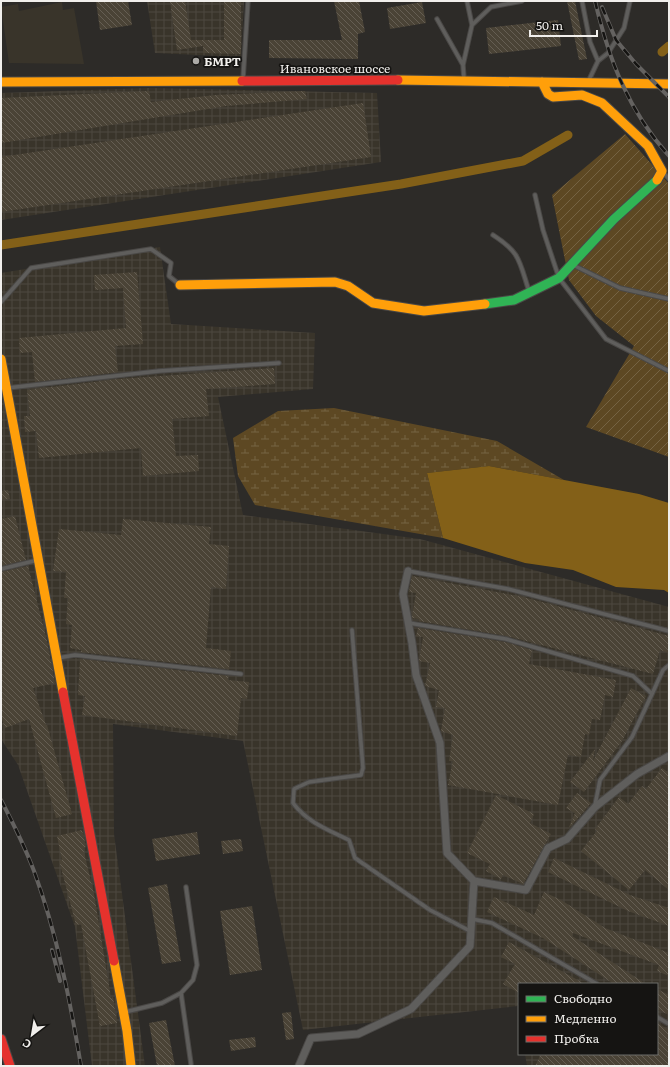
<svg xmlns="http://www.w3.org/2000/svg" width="670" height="1067" font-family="Literata,serif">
<defs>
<pattern id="industrial-grid" width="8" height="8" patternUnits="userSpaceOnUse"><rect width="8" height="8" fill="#39342a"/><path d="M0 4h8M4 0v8" fill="none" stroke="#4c483f"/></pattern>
<pattern id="wetland-marsh" width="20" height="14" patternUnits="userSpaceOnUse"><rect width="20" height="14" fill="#5d4823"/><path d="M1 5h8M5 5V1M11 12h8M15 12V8" fill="none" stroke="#756343"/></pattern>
<pattern id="garden-furrows" width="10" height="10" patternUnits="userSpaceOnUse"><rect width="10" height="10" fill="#5d4823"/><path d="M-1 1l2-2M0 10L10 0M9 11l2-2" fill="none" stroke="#756343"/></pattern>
<pattern id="building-back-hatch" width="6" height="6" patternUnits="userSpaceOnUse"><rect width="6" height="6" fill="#4a4336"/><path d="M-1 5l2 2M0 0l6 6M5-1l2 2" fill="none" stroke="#655e53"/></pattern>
</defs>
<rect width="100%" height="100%" fill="#2d2b28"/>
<path fill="#39342a" d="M62 2 63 10 74 8 84 64 9 63 1 7 18 4 19 11Z"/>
<path fill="url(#industrial-grid)" d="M147 1H244L241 57 155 53Z
M149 88 377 93 381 162 1 220V93Z
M160 247 171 324 315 333 313 389 218 397 243 515 420 539 669 607V1066H527L525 1054H657V984H519V1012L518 1006 303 1030 243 741 113 724 114 834 145 1066H92L75 927 18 765 1 739V273Z"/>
<path fill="url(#wetland-marsh)" d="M334 408 497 441 564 480 489 466 427 473 443 538 255 505 238 476 233 438 278 411Z"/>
<path fill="url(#garden-furrows)" d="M625 134 669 184V457L586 427 634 346 596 316 569 280 552 195Z"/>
<path fill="#836018" d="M489 466 639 494 669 503V593L664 590 616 587 573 570 525 563 443 538 427 473Z"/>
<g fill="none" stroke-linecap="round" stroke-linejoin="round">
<path stroke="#836018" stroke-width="9" d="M662 52 669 46
M1 245 401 184 523 161 568 135"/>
</g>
<path fill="url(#building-back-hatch)" d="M96 1H128L132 25 100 30Z
M170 1H185L191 40H224V1H241V54L203 53V46L177 50Z
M334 1H359L365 32 358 34V59L269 58V40H342Z
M567 1H575L587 59 579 60Z
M422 2 426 23 390 29 387 8Z
M558 20 561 46 489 54 486 28Z
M149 91 151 102 216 95 305 91 307 99 226 106 1 143V98Z
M363 103 371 157 1 212V157Z
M137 272 143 344 115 346 118 372 35 382 32 352 20 353 19 338 126 328 123 288 95 290 94 275Z
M274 368 275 384 206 389 209 416 172 419 176 456 198 455 199 471 143 476 141 448 39 458 36 431 25 432 24 416H30L27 390 119 379Z
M8 490 10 499 1 500V491Z
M15 516 26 560 1 566V519Z
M123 519 211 527 209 544 229 546 226 589 211 587 206 648 231 651 229 669 81 652V650L70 648 72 625 66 624 68 598H64L66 572 53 571 59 529 121 535Z
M28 566 47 641 55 683 33 688 46 725H47L72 814 56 818 29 719 5 728 1 716V572Z
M412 576 523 597 669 636V653L660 650 653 674 507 636 419 621V619L412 618V616L416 593 409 592Z
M418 628 505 642 532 650 529 664 616 680 613 697 605 695 600 720 592 719 589 735 585 734 581 757 568 755 558 805 448 785 453 761H449L453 735 441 731 445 708 436 707 439 690 425 686 430 663 419 661 423 637 416 636Z
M80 659 228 676V680L249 682 247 699 241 698 237 736 82 715 85 696 78 695Z
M631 688 646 696 622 741 584 792 570 782 595 749 593 761Z
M662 768 669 773V890L645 870 629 890 581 851 597 831 595 829 619 797 628 804 642 786 646 789Z
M577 793 591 803 570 827H569L575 813 566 808Z
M496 795 534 814 530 823 551 834 523 884 503 875 501 879 486 871 490 864 467 853Z
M82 830 86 847 83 848 94 894 111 998 113 997 117 1023 100 1026 81 924 76 925 59 860H62L57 836Z
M197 832 200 854 156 861 152 839Z
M241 839 243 851 223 854 221 841Z
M554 858 630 895 669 908V926L628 911 548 872Z
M167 884 181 961 162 964 148 888Z
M544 892 561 900 605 928 669 953V976L657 971 659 965 573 933 572 936 646 984H614L543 938 487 912 494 897 534 915Z
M252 906 262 970 230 975 220 911Z
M509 942 585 984H519V993L503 984 515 964 501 957Z
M657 989 669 995V1015L657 1009Z
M291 1012 294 1039 286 1040 282 1013Z
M166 1020 175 1066H157L149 1023Z
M657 1023 669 1030V1066H535L541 1054H657Z
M255 1037 256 1047 231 1051 229 1040Z"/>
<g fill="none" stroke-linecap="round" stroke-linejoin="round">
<g stroke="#4a4846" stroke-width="5.5">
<path id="lane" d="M582 1 590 42 598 61
M437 19 463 65
M472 25 491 7 522 1
M243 79 248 1
M464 79 463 65 472 25 467 1
M588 82 598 61 608 53 624 28 630 1
M663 172 669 179
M535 195 543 230 559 278 606 339 669 371
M493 235C521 253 519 261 529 291
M573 265 620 288 669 299
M1 302 31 268 151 249 171 263 169 276 180 285
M7 388 159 371 279 363
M1 569 38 560
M408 571 508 589 669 631
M409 623 506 639 633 676 652 694 632 737 600 780 595 805
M352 630 363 768 361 775 309 782 294 789 293 803C307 822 328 830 349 840L355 858 430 910 470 931
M58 658 75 655 241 674
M652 694 663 670 669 665
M472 919 492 923 597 984
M181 993 191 1064
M125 1012 162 1003 181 993 193 980 197 965 186 887
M657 1017 669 1024"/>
</g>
<g stroke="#4a4846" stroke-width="9">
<path id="street" d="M408 571 403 594 412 643 416 675 440 743 447 853 474 881
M299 1066 311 1038 358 1034 411 1009 470 946 474 881 526 890 548 848 567 839 595 807 637 774 669 756"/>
</g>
<g stroke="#4a4846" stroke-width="11">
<path id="fast" d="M485 304 514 300 559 278 614 219 657 180"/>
</g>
<g stroke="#4a4846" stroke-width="11">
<path id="slow" d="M398 80 669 84
M1 82 242 81
M542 82 548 94 553 97 582 95 602 103 648 146 662 171 657 180
M180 285 335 282 348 286 373 303 424 311 485 304
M1 359 63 692
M114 961 127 1031 131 1066"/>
</g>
<g stroke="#4a4846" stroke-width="11">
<path id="jam" d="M242 81 398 80
M63 692 114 961
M1 1039 10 1066"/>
</g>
<use href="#lane" stroke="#5f5e5c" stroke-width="3.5"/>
<use href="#street" stroke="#5f5e5c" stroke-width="7"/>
<use href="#fast" stroke="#30b455" stroke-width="9"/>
<use href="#slow" stroke="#ff9f0a" stroke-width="9"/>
<use href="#jam" stroke="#e5322d" stroke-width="9"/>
<g stroke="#646260" stroke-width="4">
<path id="rail" d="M595 1C609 60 628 110 669 156
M602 7 616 40 636 64 669 97
M1 800C13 823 25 847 34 871 57 934 70 1000 81 1066
M52 950 60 981"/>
</g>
<use href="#rail" stroke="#151412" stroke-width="2.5" stroke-dasharray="8" stroke-linecap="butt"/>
</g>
<circle fill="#acaaa7" stroke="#151412" stroke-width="1.5" cx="196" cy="61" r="4"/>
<g text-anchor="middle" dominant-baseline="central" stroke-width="3.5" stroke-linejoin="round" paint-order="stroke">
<g font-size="12" font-weight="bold" fill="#f1efec" stroke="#151412" text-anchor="start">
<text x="204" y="61">БМРТ</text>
</g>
<g font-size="12" fill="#f1efec" stroke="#151412">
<text x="335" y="68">Ивановское шоссе</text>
</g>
</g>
<rect width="670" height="1067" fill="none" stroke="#f1efec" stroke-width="4"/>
<rect x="518" y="983" width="140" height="72" fill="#151412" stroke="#6d6c69"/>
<rect x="526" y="996" width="20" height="6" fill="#30b455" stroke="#6d6c69"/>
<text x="554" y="1003" font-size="12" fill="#f1efec">Свободно</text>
<rect x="526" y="1016" width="20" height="6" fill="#ff9f0a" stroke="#6d6c69"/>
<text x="554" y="1023" font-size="12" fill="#f1efec">Медленно</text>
<rect x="526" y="1036" width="20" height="6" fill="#e5322d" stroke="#6d6c69"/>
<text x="554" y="1043" font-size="12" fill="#f1efec">Пробка</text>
<g transform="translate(32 1035) rotate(211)" stroke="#151412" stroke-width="3" paint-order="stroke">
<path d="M0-3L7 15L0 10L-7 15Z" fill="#f1efec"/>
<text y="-6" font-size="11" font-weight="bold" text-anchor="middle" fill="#f1efec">С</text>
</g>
<path d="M530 30v6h67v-6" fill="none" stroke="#f1efec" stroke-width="2"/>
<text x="536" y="30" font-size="12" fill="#f1efec" stroke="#151412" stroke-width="3" paint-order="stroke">50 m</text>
</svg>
